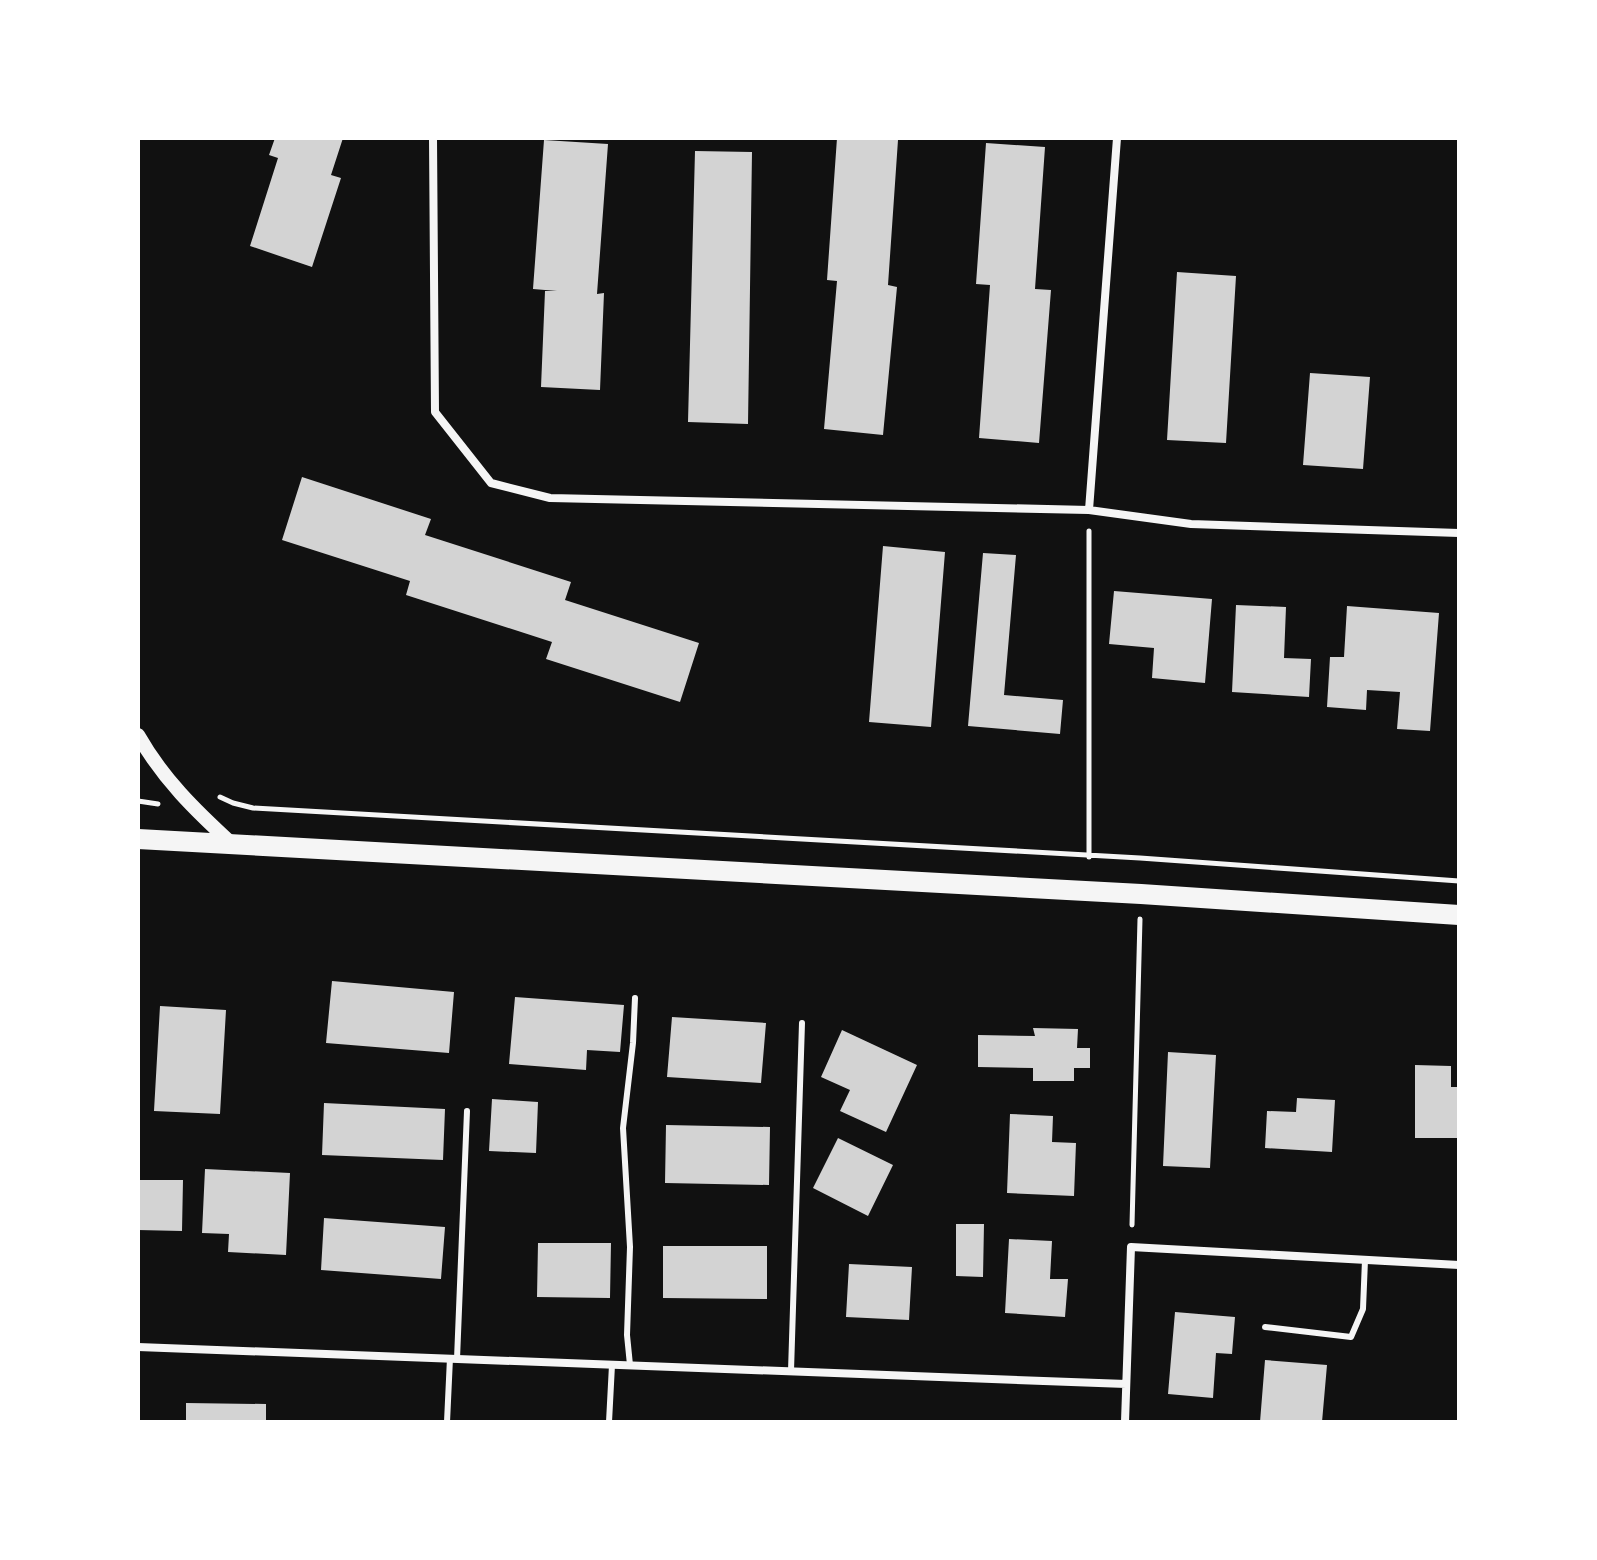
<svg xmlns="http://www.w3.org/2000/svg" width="1597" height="1560" font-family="Mulish,sans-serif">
<rect width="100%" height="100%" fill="#111"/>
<path fill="#d3d3d3" d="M275 138H343L331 175 341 178 312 267 250 246 278 158 269 155Z
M837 138 898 140 888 285 897 287 883 435 824 429 837 281 827 280Z
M544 140 608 144 597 294 604 293 600 390 541 387 545 291H557L533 289Z
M986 143 1045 147 1035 289 1051 290 1039 443 979 438 990 285 976 284Z
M695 151 752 152 748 424 688 422Z
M1177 272 1236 276 1226 443 1167 440Z
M1310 373 1370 377 1363 469 1303 465Z
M302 477 431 519 425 535 571 582 565 600 699 643 680 702 546 659 552 642 406 595 410 581 282 540Z
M883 546 945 552 931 727 869 722Z
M983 553 1016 555 1004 695 1063 700 1060 734 968 726Z
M1114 591 1212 599 1205 683 1152 678 1154 648 1109 644Z
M1236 605 1286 607 1284 658 1311 659 1309 697 1232 692Z
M1347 606 1439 613 1430 731 1397 729 1400 692 1367 690 1366 710 1327 707 1330 657H1344Z
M332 981 454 992 449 1053 326 1043Z
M515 997 624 1005 620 1052 587 1050 586 1070 509 1064Z
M160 1006 226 1010 220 1114 154 1111Z
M672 1017 766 1023 761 1083 667 1077Z
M1033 1028 1078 1029 1077 1048H1090V1068H1074V1081H1033V1068L978 1067V1035L1035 1036Z
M842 1030 917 1065 886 1132 840 1111 850 1090 821 1077Z
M1168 1052 1216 1055 1210 1168 1163 1166Z
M1415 1065 1451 1066V1087H1459V1138H1415Z
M1297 1098 1335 1100 1332 1152 1265 1148 1267 1111 1296 1112Z
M492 1099 538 1102 536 1153 489 1151Z
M324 1103 445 1109 443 1160 322 1155Z
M1010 1114 1053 1116 1052 1142 1076 1143 1074 1196 1007 1193Z
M666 1125 770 1127 769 1185 665 1183Z
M838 1138 893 1165 868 1216 813 1188Z
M205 1169 290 1173 286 1255 228 1252 229 1234 202 1233Z
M139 1180H183L182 1231 138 1230Z
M324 1218 445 1227 441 1279 321 1270Z
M956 1224H984L983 1277 956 1276Z
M1009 1239 1052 1241 1050 1279H1068L1065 1317 1005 1313Z
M538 1243H611L610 1298 537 1297Z
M663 1246H767V1299L663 1298Z
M849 1264 912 1267 909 1320 846 1317Z
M1175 1312 1235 1317 1232 1354 1216 1353 1213 1398 1168 1394Z
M1265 1360 1327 1365 1322 1422H1260Z
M186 1403 266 1404V1422H186Z"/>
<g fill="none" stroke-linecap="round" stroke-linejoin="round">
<path stroke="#f5f5f5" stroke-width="5" d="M220 797 233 803 253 808 1140 858 1459 881
M138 801 158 804
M1089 857V531
M1132 1225 1140 919"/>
<path stroke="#f5f5f5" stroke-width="6" d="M1265 1327 1351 1337 1363 1309 1365 1260
M457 1359 467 1111
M630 1365 627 1335 630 1247 623 1128 633 1043 635 998
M791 1371 802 1023
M447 1422 450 1358
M609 1422 612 1365"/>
<path stroke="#f5f5f5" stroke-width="8" d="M433 138 435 412 491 483 550 498 1089 510 1191 524 1459 533
M1089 510 1117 138
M138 1347 1126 1384
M1125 1422 1131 1247 1459 1265"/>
<path stroke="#f5f5f5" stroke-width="14" d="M138 735C163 779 195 810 232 844"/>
<path stroke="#f5f5f5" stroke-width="20" d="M138 839 1141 894 1459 915"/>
</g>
<rect width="1597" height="1560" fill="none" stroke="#ffffff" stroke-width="280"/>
</svg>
